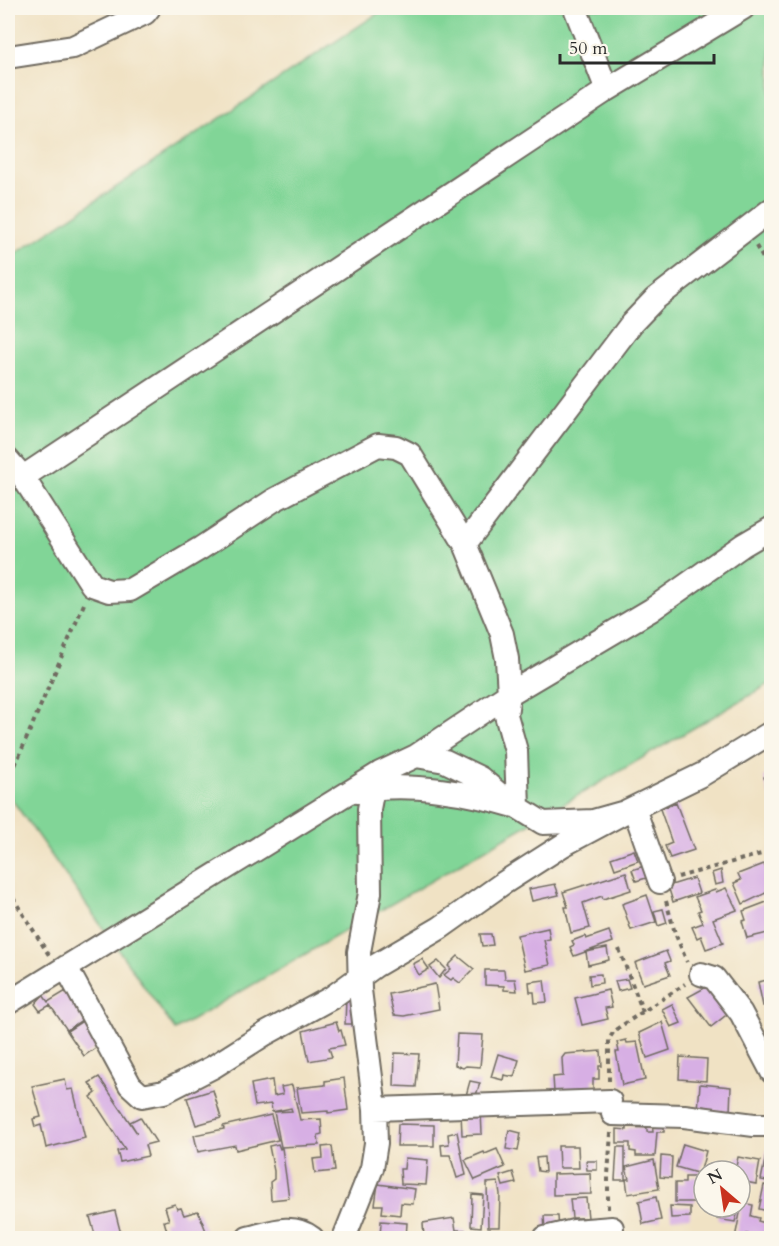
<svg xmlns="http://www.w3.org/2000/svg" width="779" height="1246" font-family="Cardo,serif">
<rect width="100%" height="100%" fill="#fbf7ec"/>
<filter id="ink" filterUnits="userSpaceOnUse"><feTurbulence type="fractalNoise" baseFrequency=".0167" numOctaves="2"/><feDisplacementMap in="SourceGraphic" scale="12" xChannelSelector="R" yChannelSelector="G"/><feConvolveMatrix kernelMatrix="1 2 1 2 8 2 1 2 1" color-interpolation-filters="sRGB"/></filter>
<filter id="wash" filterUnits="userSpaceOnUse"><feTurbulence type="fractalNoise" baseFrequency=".008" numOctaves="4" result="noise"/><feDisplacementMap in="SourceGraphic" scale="24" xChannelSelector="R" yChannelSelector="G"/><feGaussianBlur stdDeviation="1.35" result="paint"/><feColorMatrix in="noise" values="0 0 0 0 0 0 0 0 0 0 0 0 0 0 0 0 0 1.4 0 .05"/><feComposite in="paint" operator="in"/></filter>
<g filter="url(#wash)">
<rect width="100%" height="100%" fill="#f0e2c4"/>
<path fill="#81d597" stroke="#568061" stroke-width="1.5" d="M386 8H771V683L175 1030 8 794V259Z"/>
<g id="blocks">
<path fill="#d7afe4" d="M772 772V796H769L764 777Z
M676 803 694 850 670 858 665 846 672 843 660 809Z
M634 850 638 861 615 869 611 858Z
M650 864 653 876 636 881 632 870Z
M764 864 772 880V890L743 904 734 883 741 880 738 874Z
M721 870 723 883 715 885 712 873Z
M626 872 631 890 603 899 602 896 583 903 590 928 571 933 565 907H568L563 892Z
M694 878 699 893 673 902 668 886Z
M555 884 559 895 532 901 529 889Z
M726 888 737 910 713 919 723 943 706 949 701 936 697 938 692 927 703 923 698 911 701 910 695 897 715 890 716 892Z
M647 895 656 922 631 930 622 904Z
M772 900V932L747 938 742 921 746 920 743 911Z
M663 909 667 923 658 926 654 911Z
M548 928 550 939 544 940 550 965 525 970 517 935Z
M609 931 613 942 574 956 570 947 574 945 572 941 585 936 586 939Z
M480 934H491L493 945 482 946Z
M607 948 609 960 588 965 586 952Z
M666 951 670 961 665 963 670 975 643 984 635 963Z
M458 956 474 969 460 983 453 978 451 980 444 975 451 969 448 966Z
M422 959 429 969 419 975 413 964Z
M438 961 446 969 439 978 430 967Z
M485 970H504L505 979H515L517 991 504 990V986L485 985Z
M601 974 602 983 590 985 589 975Z
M627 979 630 988 618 991 615 981Z
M772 979V1004L763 1006 758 982Z
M544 980 547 1002 535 1003 534 992H530L529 982Z
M435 984 439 1009 404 1016 394 1015 389 994Z
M710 985 730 1012 711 1027 688 997Z
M608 990 612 1007 605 1008 608 1019 582 1025 575 998Z
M66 991 83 1019 67 1030 50 1005 40 1011 35 1004 43 995 48 1002Z
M351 996 361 1024H345L346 999Z
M672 1004 681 1023 671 1027 662 1009Z
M84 1020 101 1044 84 1056 67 1031Z
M336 1022 339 1031 341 1030 345 1045 329 1048 332 1057 309 1061 303 1031Z
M662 1022 670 1050 647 1058 639 1033Z
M457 1034 483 1035 480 1067 466 1066 463 1068 455 1065Z
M626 1040 627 1043 637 1042 645 1080 622 1085 616 1052H619L617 1042Z
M601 1051 602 1066H599V1079H593V1090L554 1092 553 1077 563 1076 562 1058 565 1054Z
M395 1053 419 1054 416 1087 394 1086Z
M498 1054 519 1060 514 1077 504 1075 503 1080 491 1077Z
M680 1057 707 1059 706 1081 679 1079Z
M99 1077 137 1133 130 1122 140 1117 156 1142 145 1145 148 1156 120 1162 117 1151 125 1149 91 1097 96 1093 89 1083Z
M344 1078 348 1110 328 1113V1111L301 1113 297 1088 325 1085V1081Z
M65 1079 67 1090 73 1089 85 1138 46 1148 41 1125 35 1127 33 1119 41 1117 32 1086Z
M272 1080 274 1096 283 1094 281 1087 292 1085 300 1120 321 1119 322 1134 318 1135 319 1145 281 1147 274 1112 292 1111 291 1108 272 1112 271 1104 255 1106 251 1084Z
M470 1081 480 1083 475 1098 465 1099Z
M700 1084 731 1087 730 1112 698 1110Z
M213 1090 221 1118 196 1125 187 1098Z
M481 1111 482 1134 462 1135 461 1113Z
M271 1115 278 1140 236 1150 235 1145 198 1152 194 1135 224 1129 223 1126Z
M652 1120H664V1132H657L655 1156H636V1152L630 1151V1143H617V1129L627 1130V1127L647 1128V1132H653Z
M398 1124 434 1125V1146H397Z
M509 1130 521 1133 518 1151 506 1149Z
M457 1132 466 1175 457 1178 450 1155H442L441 1145 449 1144 448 1134Z
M278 1144 280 1149 282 1148 289 1198 271 1200 270 1182 274 1179V1171L269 1146Z
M683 1144 706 1151 700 1174 676 1167Z
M332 1146 335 1171 315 1173 313 1159 323 1158 322 1147Z
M558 1146H578L579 1168H559Z
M617 1147H625V1180H615Z
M497 1149 505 1167 475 1180 465 1160 484 1152 485 1154Z
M767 1150H772V1182L761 1180Z
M661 1156 672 1157 671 1178 660 1177Z
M544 1157 545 1172 538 1171 536 1158Z
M738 1157 760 1161 756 1184 740 1181V1171H735Z
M405 1158 428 1160 426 1185 401 1184 400 1169H404Z
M654 1160 659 1189 628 1194 626 1179H629L626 1167Z
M586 1161H597V1170H587Z
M513 1172 516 1183 503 1186 500 1176Z
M590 1173 591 1194 553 1195V1174Z
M685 1177H697L695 1202H675V1183H685Z
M498 1182 500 1194 499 1227H488L487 1183Z
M378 1184 415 1189 413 1204 401 1203 400 1215 382 1213 383 1205H375Z
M764 1185 772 1186V1212L759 1209Z
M472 1194 483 1195 481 1227 471 1226Z
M656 1197 661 1220 643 1224 639 1201Z
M586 1198 588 1218H572L570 1199Z
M742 1203 753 1205 751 1216 759 1218 758 1221 772 1225V1238H753V1236L747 1234 746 1238H735Z
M175 1204 177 1209 181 1208 184 1215 198 1211 206 1231 183 1238H169L164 1221 169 1220 165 1207Z
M670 1206 690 1207V1217L671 1218Z
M720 1207H739L735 1222 717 1219Z
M115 1211 122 1238H96L90 1217Z
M544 1216H558L559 1230H545Z
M454 1218 456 1230H465L466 1238H424L423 1223Z
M381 1221 407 1223 406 1238H380Z"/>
</g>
</g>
<g filter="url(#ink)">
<use href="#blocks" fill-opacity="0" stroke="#706b61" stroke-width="1.5"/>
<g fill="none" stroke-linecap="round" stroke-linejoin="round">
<g stroke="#706b61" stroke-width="26">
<path id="minor" d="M575 8 607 90
M8 57 73 47 145 13 149 8
M8 460 23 477 92 585 109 591 130 590 201 548 274 500 378 445 396 447 410 454 465 544 502 634 507 659 509 694 416 756 380 773 8 1003
M23 477 607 90 743 8
M465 544 632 323 655 299 772 209
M416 756 445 761 480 778 506 800 543 823 593 821 625 812 703 774 772 732
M357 792C404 780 472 793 518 807L516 751 506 715 509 694 651 610 743 545 772 528
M634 808 660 882
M66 967 130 1085 142 1096 164 1092 213 1067 265 1034 331 998 375 966 440 928 502 884 563 845 625 812
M701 974 714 978 741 1013 772 1072
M375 1109 610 1101
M613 1114 684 1116 754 1125H772
M248 1238C269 1233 292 1222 312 1238
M344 1238 372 1168 376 1143 375 1109 360 990 359 952 370 893 369 809 373 788 378 777
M545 1238 574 1231 612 1228"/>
</g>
<path stroke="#706b61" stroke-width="4" stroke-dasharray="4.5 4.5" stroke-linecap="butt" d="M756 246 772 274
M8 782 84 604
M678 877 772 851
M8 890 49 955
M666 901 675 933 687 962
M619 949 643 1012
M609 1081V1039L615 1030 685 984
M608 1209V1175L611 1133"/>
<use href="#minor" stroke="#fff" stroke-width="22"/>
</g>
</g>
<rect width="779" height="1246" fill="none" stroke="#fbf7ec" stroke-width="30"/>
<g transform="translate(722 1189) rotate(331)"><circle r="28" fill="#fbf7ec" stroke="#a8a59f" stroke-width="1.5"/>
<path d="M0-4.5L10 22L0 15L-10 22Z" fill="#c8321e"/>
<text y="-9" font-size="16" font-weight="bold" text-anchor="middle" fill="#2b2b2b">N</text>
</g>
<path d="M560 54v9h154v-9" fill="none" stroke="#2b2b2b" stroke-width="3"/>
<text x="569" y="54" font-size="18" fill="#2b2b2b" stroke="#fbf7ec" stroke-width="4.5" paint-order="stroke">50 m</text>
</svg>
